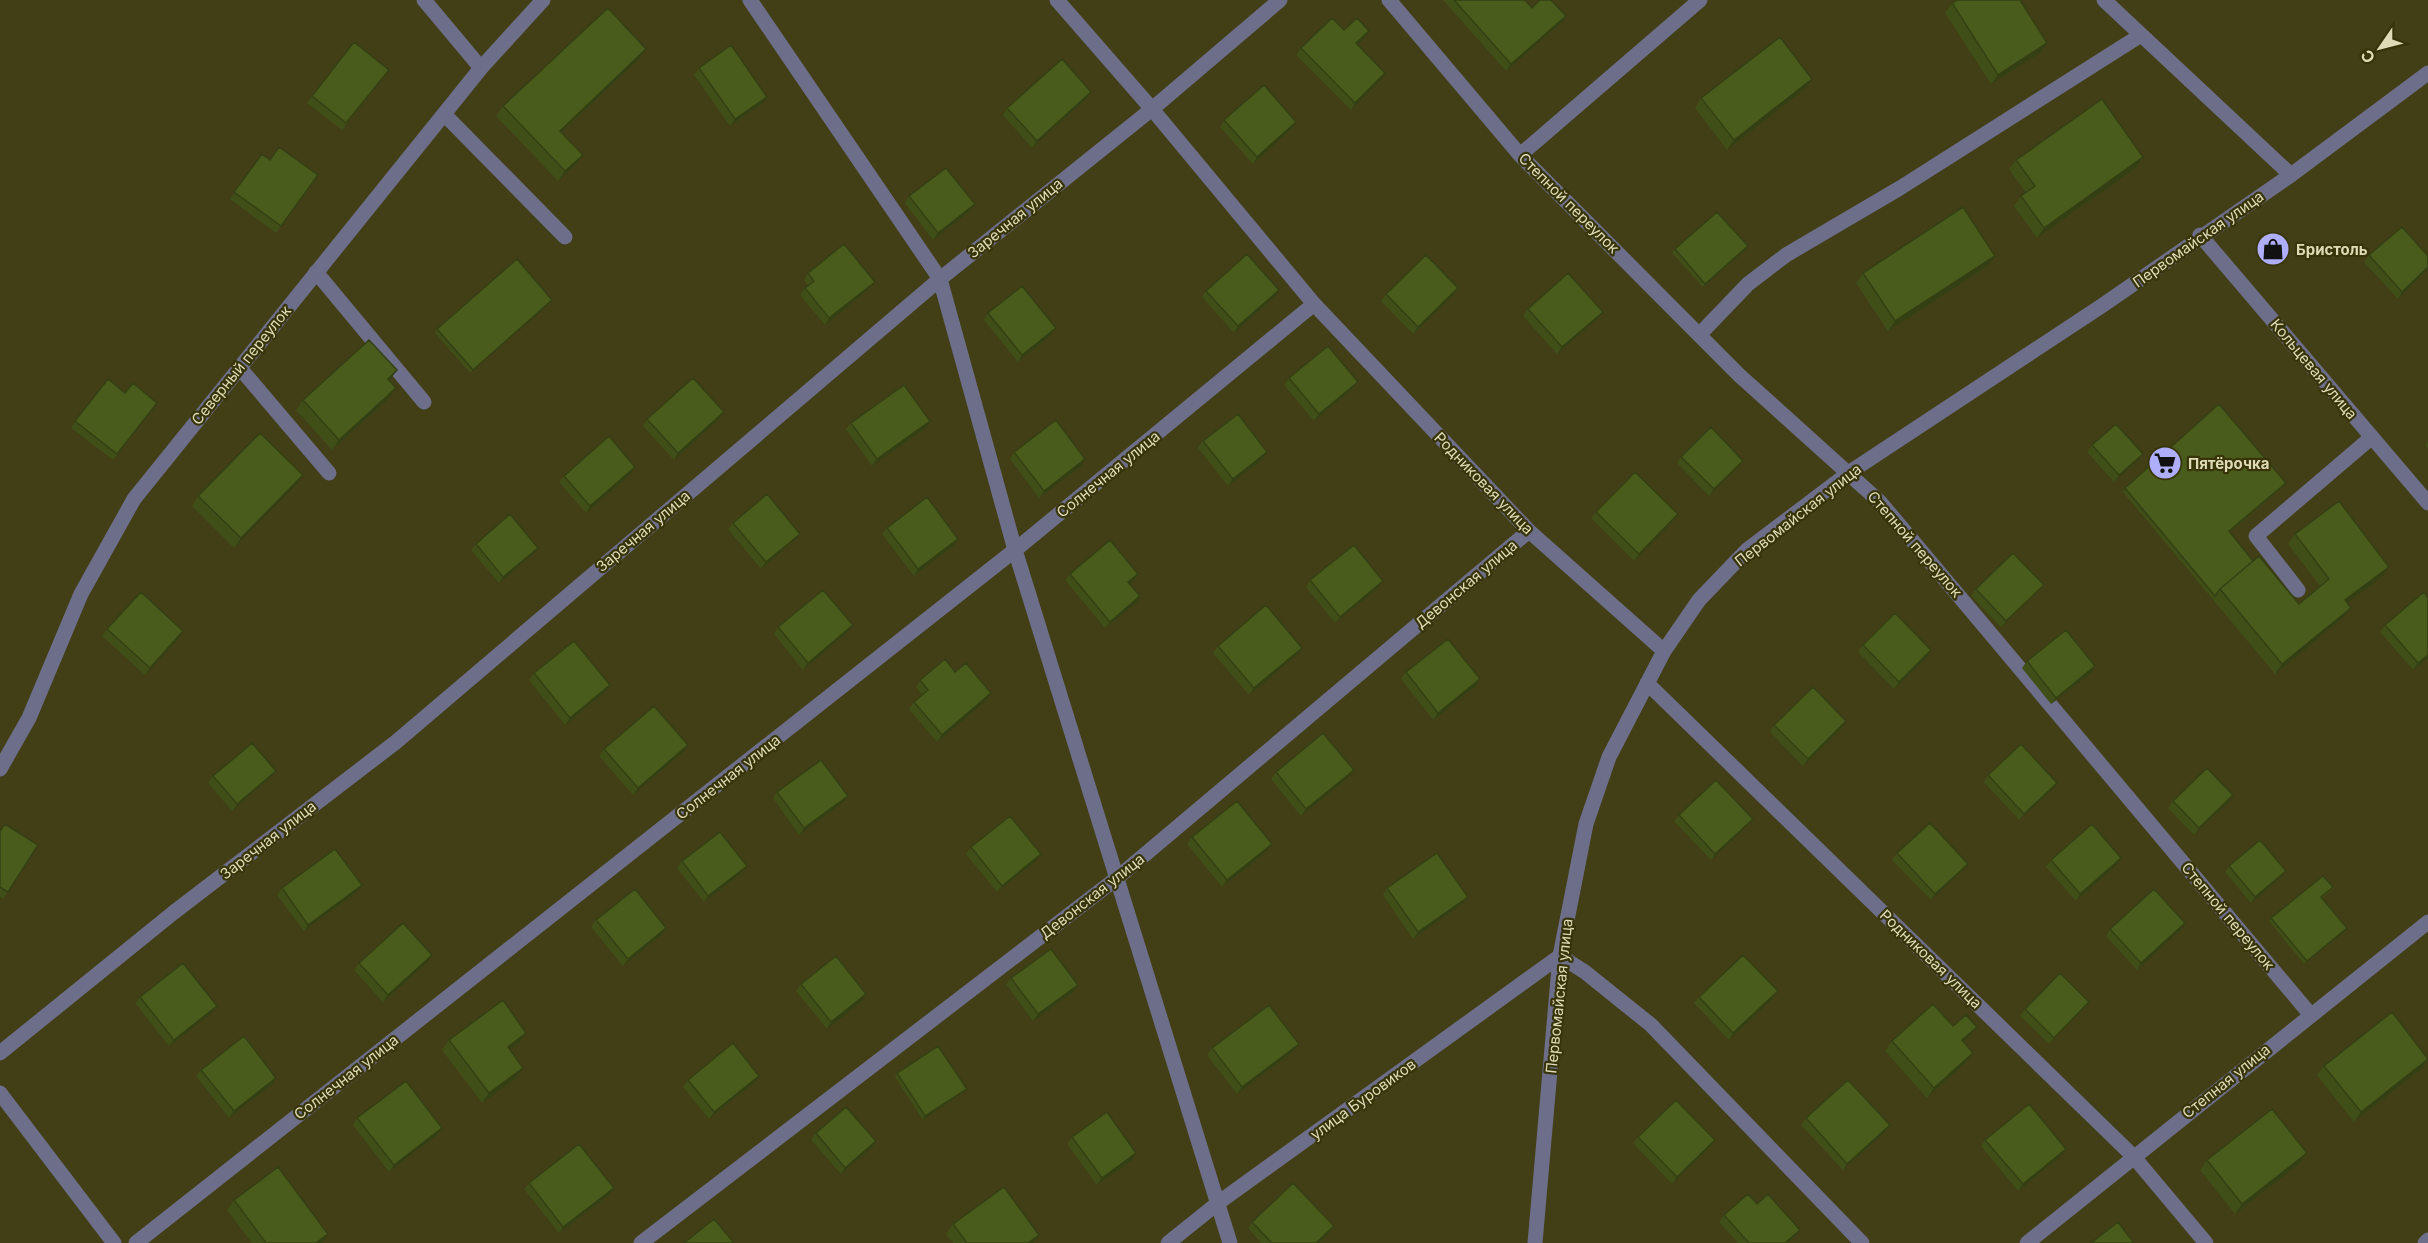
<svg xmlns="http://www.w3.org/2000/svg" width="2428" height="1243" font-family="Inter,sans-serif">
<rect width="100%" height="100%" fill="#423e16"/>
<g fill="none" stroke-linecap="round" stroke-linejoin="round">
<path stroke="#6d6e8a" stroke-width="15" d="M424 0 481 68
M750 0 940 279 1015 550 1230 1243
M1057 0 1152 109 1314 304 1529 531 1664 651
M1389 0 1520 155 1739 375 1880 502 2310 1014
M2104 0 2291 175
M445 115 565 237
M1520 155 1700 0
M2200 235 2428 503
M316 272 424 402
M1700 334 1748 284 1786 255 1900 188 2141 35
M239 367 329 473
M2298 590 2256 536 2372 437
M1647 683 2133 1156 2206 1243
M0 769 29 718 81 594 134 499 481 68 543 0
M0 1053 173 913 396 742 940 279 1152 109 1280 0
M0 1093 114 1243
M136 1243 1015 550 1314 304
M641 1243 1117 878 1529 531
M1168 1243 1218 1203 1560 956 1585 972 1651 1025 1862 1243
M1535 1243 1560 956 1586 824 1609 757 1664 651 1699 600 1747 550 1850 472 2103 305 2291 175 2428 73
M2027 1243 2428 922
M2425 1243 2428 1240"/>
</g>
<path fill="#404f18" d="M1443 0H1525L1532 8 1561 23 1506 71Z
M1952 3 2040 53 1991 84 1945 13Z
M1344 30 1365 37 1357 44 1381 80 1351 110 1296 55 1301 48Z
M639 59 562 132 583 155 576 164 558 181 496 116 503 106Z
M699 68 763 103 730 126 694 75Z
M389 70 342 130 307 103 312 96Z
M1805 89 1727 150 1695 108 1701 98Z
M1091 92 1087 98 1032 148 1003 115 1007 108Z
M1224 120 1296 122 1292 128 1253 164 1220 127Z
M262 154 270 160 318 175 276 233 230 199Z
M2143 157 2137 167 2037 238 2014 206 2021 196 2026 193 2009 169 2016 160Z
M909 196 975 204 970 211 933 240 905 203Z
M1748 246 1745 250 1703 287 1672 253 1675 249Z
M2369 255 2428 256V269L2398 299 2364 262Z
M1988 266 1888 331 1856 283 1863 273Z
M808 273 875 282 870 288 825 325 800 295 805 288 808 286 804 280Z
M1206 291 1274 297 1234 333 1202 297Z
M1386 294 1453 295 1413 334 1381 301Z
M552 300 550 303 470 373 435 333 437 329Z
M1528 309 1603 312 1598 318 1557 354 1523 316Z
M988 313 1051 335 1018 362 984 320Z
M1289 378 1353 388 1314 421 1284 385Z
M389 381V398L332 450 296 410 303 400Z
M157 403 113 460 71 428 75 421Z
M647 419H719L674 460 643 426Z
M851 423 926 428 872 466 846 429Z
M1203 441 1267 452 1263 459 1228 486 1198 448Z
M2428 441V449L2425 445Z
M2092 445 2143 454 2138 461 2114 482 2087 452Z
M1014 452 1081 466 1039 498 1010 459Z
M1681 457 1743 461 1739 467 1709 496 1677 463Z
M635 467 631 474 586 513 559 482 564 476Z
M303 475 296 485 234 548 192 506 198 496Z
M2283 487 2230 532 2253 561 2299 604 2320 586 2288 544 2295 534 2382 577 2347 603 2351 608 2344 617 2275 674 2123 492 2125 488Z
M1596 512 1678 514 1673 521 1634 561 1591 518Z
M733 523 795 540 761 569 728 529Z
M887 528 958 539 954 545 914 576 882 534Z
M476 544 533 554 499 583 471 550Z
M1070 574 1134 580 1130 584 1136 603 1105 628 1065 580Z
M1310 580 1378 588 1335 623 1306 587Z
M1976 589 2039 591 2001 627 1971 596Z
M2385 625 2428 658 2413 670 2380 632Z
M778 627 848 632 803 670 774 634Z
M107 629 179 638 145 675 102 636Z
M1863 645 1931 650 1927 657 1894 689 1858 652Z
M1218 646 1297 655 1249 695 1213 653Z
M2027 661 2091 673 2051 704 2022 668Z
M955 672 987 700 937 742 909 709 914 702 922 695 916 687 920 680Z
M1406 672 1480 679 1476 686 1433 720 1401 679Z
M534 673 605 692 565 725 529 680Z
M1774 725 1842 728 1803 766 1770 732Z
M688 745 683 752 633 795 599 756 604 749Z
M1276 772 1349 777 1301 816 1271 779Z
M1988 775 2053 789 2019 820 1984 782Z
M213 776 271 777 232 811 208 783Z
M777 792 843 802 799 835 773 798Z
M2233 795 2229 802 2194 835 2168 808 2173 801Z
M1679 815 1748 825 1711 860 1674 821Z
M0 831 38 845 3 899 0 897Z
M1192 837 1267 851 1222 887 1187 844Z
M971 847 1036 861 997 892 966 854Z
M1897 853 1963 870 1931 900 1892 860Z
M2121 858 2117 865 2076 901 2046 867 2051 860Z
M682 861 747 866 742 873 704 902 677 868Z
M2229 866 2281 878 2251 903 2225 872Z
M2333 887 2331 891 2322 898 2347 928 2344 932 2304 964 2269 921 2271 918Z
M282 888 357 892 304 931 277 895Z
M1387 888 1468 897 1463 903 1413 939 1383 895Z
M596 920 666 928 661 935 623 966 591 927Z
M2110 929 2181 930 2137 970 2106 936Z
M432 955 428 962 383 1002 354 970 359 963Z
M1011 978 1073 992 1033 1021 1006 984Z
M801 984 862 1001 827 1029 796 991Z
M1778 991 1773 998 1729 1040 1694 1003 1699 997Z
M140 997 217 1006 212 1013 169 1046 135 1003Z
M2084 1008 2049 1044 2020 1016 2025 1009Z
M1953 1026 1977 1027 1970 1036 1964 1042 1966 1062 1927 1098 1885 1051 1892 1041Z
M526 1033 519 1043 510 1050 516 1078 482 1103 442 1050 449 1040Z
M1299 1044 1294 1051 1237 1094 1207 1055 1212 1048Z
M2428 1060 2421 1069 2354 1122 2317 1075 2324 1066Z
M201 1070 276 1078 272 1084 229 1118 196 1076Z
M897 1073 967 1089 964 1092 923 1120 895 1077Z
M759 1076 755 1082 709 1119 683 1087 688 1080Z
M357 1118 442 1128 437 1135 389 1172 353 1125Z
M1806 1118 1890 1125 1885 1132 1843 1170 1801 1125Z
M816 1133 876 1141 871 1148 841 1174 811 1140Z
M1072 1137 1132 1160 1097 1185 1067 1144Z
M1638 1137 1711 1146 1672 1184 1633 1143Z
M1985 1140 2061 1156 2018 1191 1981 1146Z
M2307 1153 2300 1163 2235 1214 2200 1170 2207 1160Z
M529 1183 614 1188 609 1195 559 1233 524 1189Z
M234 1200 328 1234 322 1243H252L227 1210Z
M1757 1204 1795 1236 1788 1243H1738L1719 1222 1724 1215Z
M1252 1222 1329 1233 1319 1243H1261L1248 1228Z
M953 1224 1039 1235 1033 1243H953L946 1234Z"/>
<path fill="#344014" d="M1566 16 1561 23 1506 71 1511 64Z
M1369 31 1365 37 1352 50 1356 43Z
M2047 43 2040 53 1991 84 1998 75Z
M646 49 639 59 553 140 560 131Z
M1385 73 1381 80 1351 110 1355 103Z
M1812 79 1805 89 1727 150 1734 140Z
M1091 92 1087 98 1032 148 1037 141Z
M767 97 763 103 730 126 735 119Z
M1296 122 1292 128 1253 164 1257 157Z
M583 155 576 164 558 181 565 171Z
M2143 157 2137 167 2037 238 2044 228Z
M975 204 970 211 933 240 938 233Z
M1748 246 1745 250 1703 287 1705 284Z
M1995 256 1988 266 1888 331 1895 321Z
M2428 267V269L2398 299 2402 292Z
M875 282 870 288 825 325 829 318Z
M1458 288 1453 295 1413 334 1418 327Z
M1279 290 1274 297 1234 333 1238 326Z
M552 300 550 303 470 373 473 370Z
M1603 312 1598 318 1557 354 1562 347Z
M1056 328 1051 335 1018 362 1022 355Z
M397 370 390 380 381 388 388 379Z
M1358 382 1353 388 1314 421 1319 414Z
M396 388 389 398 332 450 339 440Z
M724 412 719 419 674 460 678 453Z
M930 421 926 428 872 466 877 459Z
M1267 452 1263 459 1228 486 1233 479Z
M2143 454 2138 461 2114 482 2119 475Z
M1085 459 1081 466 1039 498 1044 491Z
M1743 461 1739 467 1709 496 1714 489Z
M635 467 631 474 586 513 590 506Z
M303 475 296 485 234 548 241 538Z
M2286 483 2283 487 2227 534 2229 531Z
M1678 514 1673 521 1634 561 1639 554Z
M800 534 795 540 761 569 766 562Z
M958 539 954 545 914 576 918 569Z
M538 548 533 554 499 583 503 577Z
M2389 567 2382 577 2338 610 2345 600Z
M1138 574 1134 580 1124 589 1128 582Z
M1383 581 1378 588 1335 623 1340 617Z
M2044 585 2039 591 2001 627 2006 621Z
M1140 596 1136 603 1105 628 1110 622Z
M2351 608 2344 617 2275 674 2282 664Z
M853 625 848 632 803 670 808 663Z
M183 631 179 638 145 675 150 668Z
M1302 648 1297 655 1249 695 1254 688Z
M1931 650 1927 657 1894 689 1899 682Z
M2428 655V658L2413 670 2418 663Z
M2095 666 2091 673 2051 704 2056 698Z
M1480 679 1476 686 1433 720 1438 713Z
M610 685 605 692 565 725 570 718Z
M991 693 987 700 937 742 942 735Z
M1846 721 1842 728 1803 766 1808 759Z
M688 745 683 752 633 795 638 788Z
M1354 770 1349 777 1301 816 1306 809Z
M276 771 271 777 232 811 237 804Z
M2057 783 2053 789 2019 820 2024 814Z
M2233 795 2229 802 2194 835 2199 828Z
M848 796 843 802 799 835 804 828Z
M1753 819 1748 825 1711 860 1715 854Z
M1272 844 1267 851 1222 887 1227 880Z
M1041 854 1036 861 997 892 1002 886Z
M2121 858 2117 865 2076 901 2080 894Z
M1968 864 1963 870 1931 900 1935 894Z
M747 866 742 873 704 902 708 896Z
M2286 871 2281 878 2251 903 2255 897Z
M362 885 357 892 304 931 308 925Z
M1468 897 1463 903 1413 939 1418 932Z
M2185 923 2181 930 2137 970 2141 963Z
M666 928 661 935 623 966 628 959Z
M2347 928 2344 932 2304 964 2307 961Z
M432 955 428 962 383 1002 388 995Z
M1078 985 1073 992 1033 1021 1038 1014Z
M1778 991 1773 998 1729 1040 1733 1033Z
M866 994 862 1001 827 1029 831 1022Z
M2089 1002 2084 1008 2049 1044 2054 1038Z
M217 1006 212 1013 169 1046 174 1040Z
M1977 1027 1970 1036 1955 1050 1962 1040Z
M526 1033 519 1043 501 1057 508 1047Z
M1299 1044 1294 1051 1237 1094 1242 1087Z
M1973 1053 1966 1062 1927 1098 1934 1088Z
M2428 1060 2421 1069 2354 1122 2361 1112Z
M523 1068 516 1078 482 1103 489 1093Z
M759 1076 755 1082 709 1119 714 1112Z
M276 1078 272 1084 229 1118 234 1111Z
M967 1089 964 1092 923 1120 925 1116Z
M1890 1125 1885 1132 1843 1170 1847 1164Z
M442 1128 437 1135 389 1172 394 1165Z
M1715 1140 1711 1146 1672 1184 1677 1177Z
M876 1141 871 1148 841 1174 845 1168Z
M2066 1149 2061 1156 2018 1191 2023 1184Z
M1136 1153 1132 1160 1097 1185 1102 1178Z
M2307 1153 2300 1163 2235 1214 2242 1204Z
M614 1188 609 1195 559 1233 563 1227Z
M1334 1226 1329 1233 1319 1243H1316Z
M1800 1230 1795 1236 1788 1243H1785Z
M328 1234 322 1243H316Z
M1039 1235 1033 1243H1028Z"/>
<path fill="#4a5c1c" stroke="#344014" stroke-width="1.5" d="M1454 0H1525L1532 8 1540 0H1551L1566 16 1511 64Z
M1957 0H2020L2047 43 1998 75 1952 3Z
M608 8 646 49 560 131 583 155 565 171 503 106Z
M1332 18 1344 30 1357 18 1369 31 1356 43 1385 73 1355 103 1301 48Z
M1780 37 1812 79 1734 140 1701 98Z
M354 42 389 70 346 123 312 96Z
M731 45 767 97 735 119 699 68Z
M1062 59 1091 92 1037 141 1007 108Z
M1264 85 1296 122 1257 157 1224 120Z
M2102 99 2143 157 2044 228 2021 196 2035 186 2016 160Z
M279 147 318 175 281 226 234 192 262 154 270 160Z
M946 168 975 204 938 233 909 196Z
M1963 207 1995 256 1895 321 1863 273Z
M1717 212 1748 246 1705 284 1675 249Z
M2402 227 2428 256V267L2402 292 2369 255Z
M844 244 875 282 829 318 805 288 814 281 808 273Z
M1247 254 1279 290 1238 326 1206 291Z
M1426 255 1458 288 1418 327 1386 294Z
M517 259 552 300 473 370 437 329Z
M1568 273 1603 312 1562 347 1528 309Z
M1022 286 1056 328 1022 355 988 313Z
M369 340 397 370 388 379 396 388 339 440 303 400Z
M1328 346 1358 382 1319 414 1289 378Z
M693 378 724 412 678 453 647 419Z
M108 379 125 393 133 383 157 403 117 454 75 421Z
M904 385 930 421 877 459 851 423Z
M2219 404 2286 483 2229 531 2253 561 2220 589 2215 596 2125 488Z
M1238 414 1267 452 1233 479 1203 441Z
M1056 420 1085 459 1044 491 1014 452Z
M2116 424 2143 454 2119 475 2092 445Z
M1711 427 1743 461 1714 489 1681 457Z
M260 433 303 475 241 538 198 496Z
M609 436 635 467 590 506 564 476Z
M1635 472 1678 514 1639 554 1596 512Z
M767 494 800 534 766 562 733 523Z
M927 497 958 539 918 569 887 528Z
M2339 501 2389 567 2345 600 2351 608 2282 664 2220 589 2259 556 2299 604 2329 579 2295 534Z
M510 514 538 548 503 577 476 544Z
M1110 540 1138 574 1128 582 1140 596 1110 622 1070 574Z
M1354 545 1383 581 1340 617 1310 580Z
M2013 553 2044 585 2006 621 1976 589Z
M823 590 853 625 808 663 778 627Z
M141 592 183 631 150 668 107 629Z
M2424 592 2428 598V655L2418 663 2385 625Z
M1266 605 1302 648 1254 688 1218 646Z
M1895 613 1931 650 1899 682 1863 645Z
M2066 630 2095 666 2056 698 2027 661Z
M1448 639 1480 679 1438 713 1406 672Z
M574 641 610 685 570 718 534 673Z
M945 659 955 672 966 663 991 693 942 735 914 702 928 690 920 680Z
M1813 687 1846 721 1808 759 1774 725Z
M654 706 688 745 638 788 604 749Z
M1323 733 1354 770 1306 809 1276 772Z
M252 743 276 771 237 804 213 776Z
M2021 744 2057 783 2024 814 1988 775Z
M821 760 848 796 804 828 777 792Z
M2207 768 2233 795 2199 828 2173 801Z
M1716 780 1753 819 1715 854 1679 815Z
M1237 801 1272 844 1227 880 1192 837Z
M1010 816 1041 854 1002 886 971 847Z
M1930 823 1968 864 1935 894 1897 853Z
M5 824 38 845 8 892 0 887V831Z
M2092 824 2121 858 2080 894 2051 860Z
M720 832 747 866 708 896 682 861Z
M2260 840 2286 871 2255 897 2229 866Z
M335 849 362 885 308 925 282 888Z
M1437 853 1468 897 1418 932 1387 888Z
M2323 876 2333 887 2321 897 2347 928 2307 961 2271 918Z
M635 889 666 928 628 959 596 920Z
M2154 889 2185 923 2141 963 2110 929Z
M403 923 432 955 388 995 359 963Z
M1051 949 1078 985 1038 1014 1011 978Z
M1743 955 1778 991 1733 1033 1699 997Z
M836 956 866 994 831 1022 801 984Z
M183 963 217 1006 174 1040 140 997Z
M2060 973 2089 1002 2054 1038 2025 1009Z
M503 1000 526 1033 508 1047 523 1068 489 1093 449 1040Z
M1933 1004 1953 1026 1966 1015 1977 1027 1962 1040 1973 1053 1934 1088 1892 1041Z
M1269 1005 1299 1044 1242 1087 1212 1048Z
M2392 1012 2428 1059 2361 1112 2324 1066Z
M244 1036 276 1078 234 1111 201 1070Z
M733 1043 759 1076 714 1112 688 1080Z
M938 1046 967 1089 925 1116 897 1073Z
M1848 1080 1890 1125 1847 1164 1806 1118Z
M406 1081 442 1128 394 1165 357 1118Z
M1676 1100 1715 1140 1677 1177 1638 1137Z
M2029 1104 2066 1149 2023 1184 1985 1140Z
M846 1107 876 1141 845 1168 816 1133Z
M2272 1109 2307 1153 2242 1204 2207 1160Z
M1107 1112 1136 1153 1102 1178 1072 1137Z
M579 1144 614 1188 563 1227 529 1183Z
M278 1167 328 1234 316 1243H266L234 1200Z
M1293 1183 1334 1226 1316 1243H1272L1252 1222Z
M1004 1187 1039 1235 1028 1243H967L953 1224Z
M1748 1194 1757 1204 1768 1194 1800 1230 1785 1243H1749L1724 1215Z
M714 1219 734 1243H684Z
M2118 1222 2134 1243H2091Z"/>
<defs>
<g id="shop-disc" transform="scale(1.725)"><circle r="9.5" fill="#aeaefb" stroke="#38340a"/><path d="M-5-2.5h2.3a2.7 3.5 0 0 1 5.4 0H5L5.5 6h-11ZM-1.5-2.5h3a1.5 2.3 0 0 0-3 0Z" fill="#111"/></g>
<g id="supermarket-disc" transform="scale(1.725)"><circle r="9.5" fill="#aeaefb" stroke="#38340a"/><path d="M-6-5.5h2.5l.6 2H6L4.5 2H-2.5L-4.4-4H-6ZM-1.5 3.2a1.3 1.3 0 1 0 .1 0ZM3 3.2a1.3 1.3 0 1 0 .1 0Z" fill="#111"/></g>
</defs>
<g fill-rule="evenodd">
<use href="#shop-disc" x="2273" y="249"/>
<use href="#supermarket-disc" x="2165" y="463"/>
</g>
<g text-anchor="middle" dominant-baseline="central" stroke-width="4.5" stroke-linejoin="round" paint-order="stroke">
<g font-size="15" fill="#dedbb6" stroke="#38340a">
<text transform="translate(1569 203) rotate(45)">Степной переулок</text>
<text transform="translate(1015 218) rotate(-39)">Заречная улица</text>
<text transform="translate(2198 239) rotate(-35)">Первомайская улица</text>
<text transform="translate(241 365) rotate(-51)">Северный переулок</text>
<text transform="translate(2314 369) rotate(50)">Кольцевая улица</text>
<text transform="translate(1108 474) rotate(-39)">Солнечная улица</text>
<text transform="translate(1484 483) rotate(46)">Родниковая улица</text>
<text transform="translate(1798 515) rotate(-38)">Первомайская улица</text>
<text transform="translate(643 531) rotate(-40)">Заречная улица</text>
<text transform="translate(1915 544) rotate(49)">Степной переулок</text>
<text transform="translate(1466 584) rotate(-40)">Девонская улица</text>
<text transform="translate(728 777) rotate(-38)">Солнечная улица</text>
<text transform="translate(268 840) rotate(-38)">Заречная улица</text>
<text transform="translate(1092 896) rotate(-38)">Девонская улица</text>
<text transform="translate(2228 916) rotate(50)">Степной переулок</text>
<text transform="translate(1931 959) rotate(44)">Родниковая улица</text>
<text transform="translate(1559 996) rotate(-84)">Первомайская улица</text>
<text transform="translate(346 1077) rotate(-38)">Солнечная улица</text>
<text transform="translate(2226 1081) rotate(-39)">Степная улица</text>
<text transform="translate(1363 1099) rotate(-36)">улица Буровиков</text>
</g>
<g font-size="15" font-weight="bold" fill="#dedbb6" stroke="#38340a" text-anchor="start">
<text x="2296" y="249">Бристоль</text>
<text x="2188" y="463">Пятёрочка</text>
</g>
</g>
<g transform="translate(2380 48) rotate(235)" stroke="#38340a" stroke-width="4.5" paint-order="stroke">
<path d="M0-4.5L10 22L0 15L-10 22Z" fill="#dedbb6"/>
<text y="-9" font-size="16" font-weight="bold" text-anchor="middle" fill="#dedbb6">С</text>
</g>
</svg>
